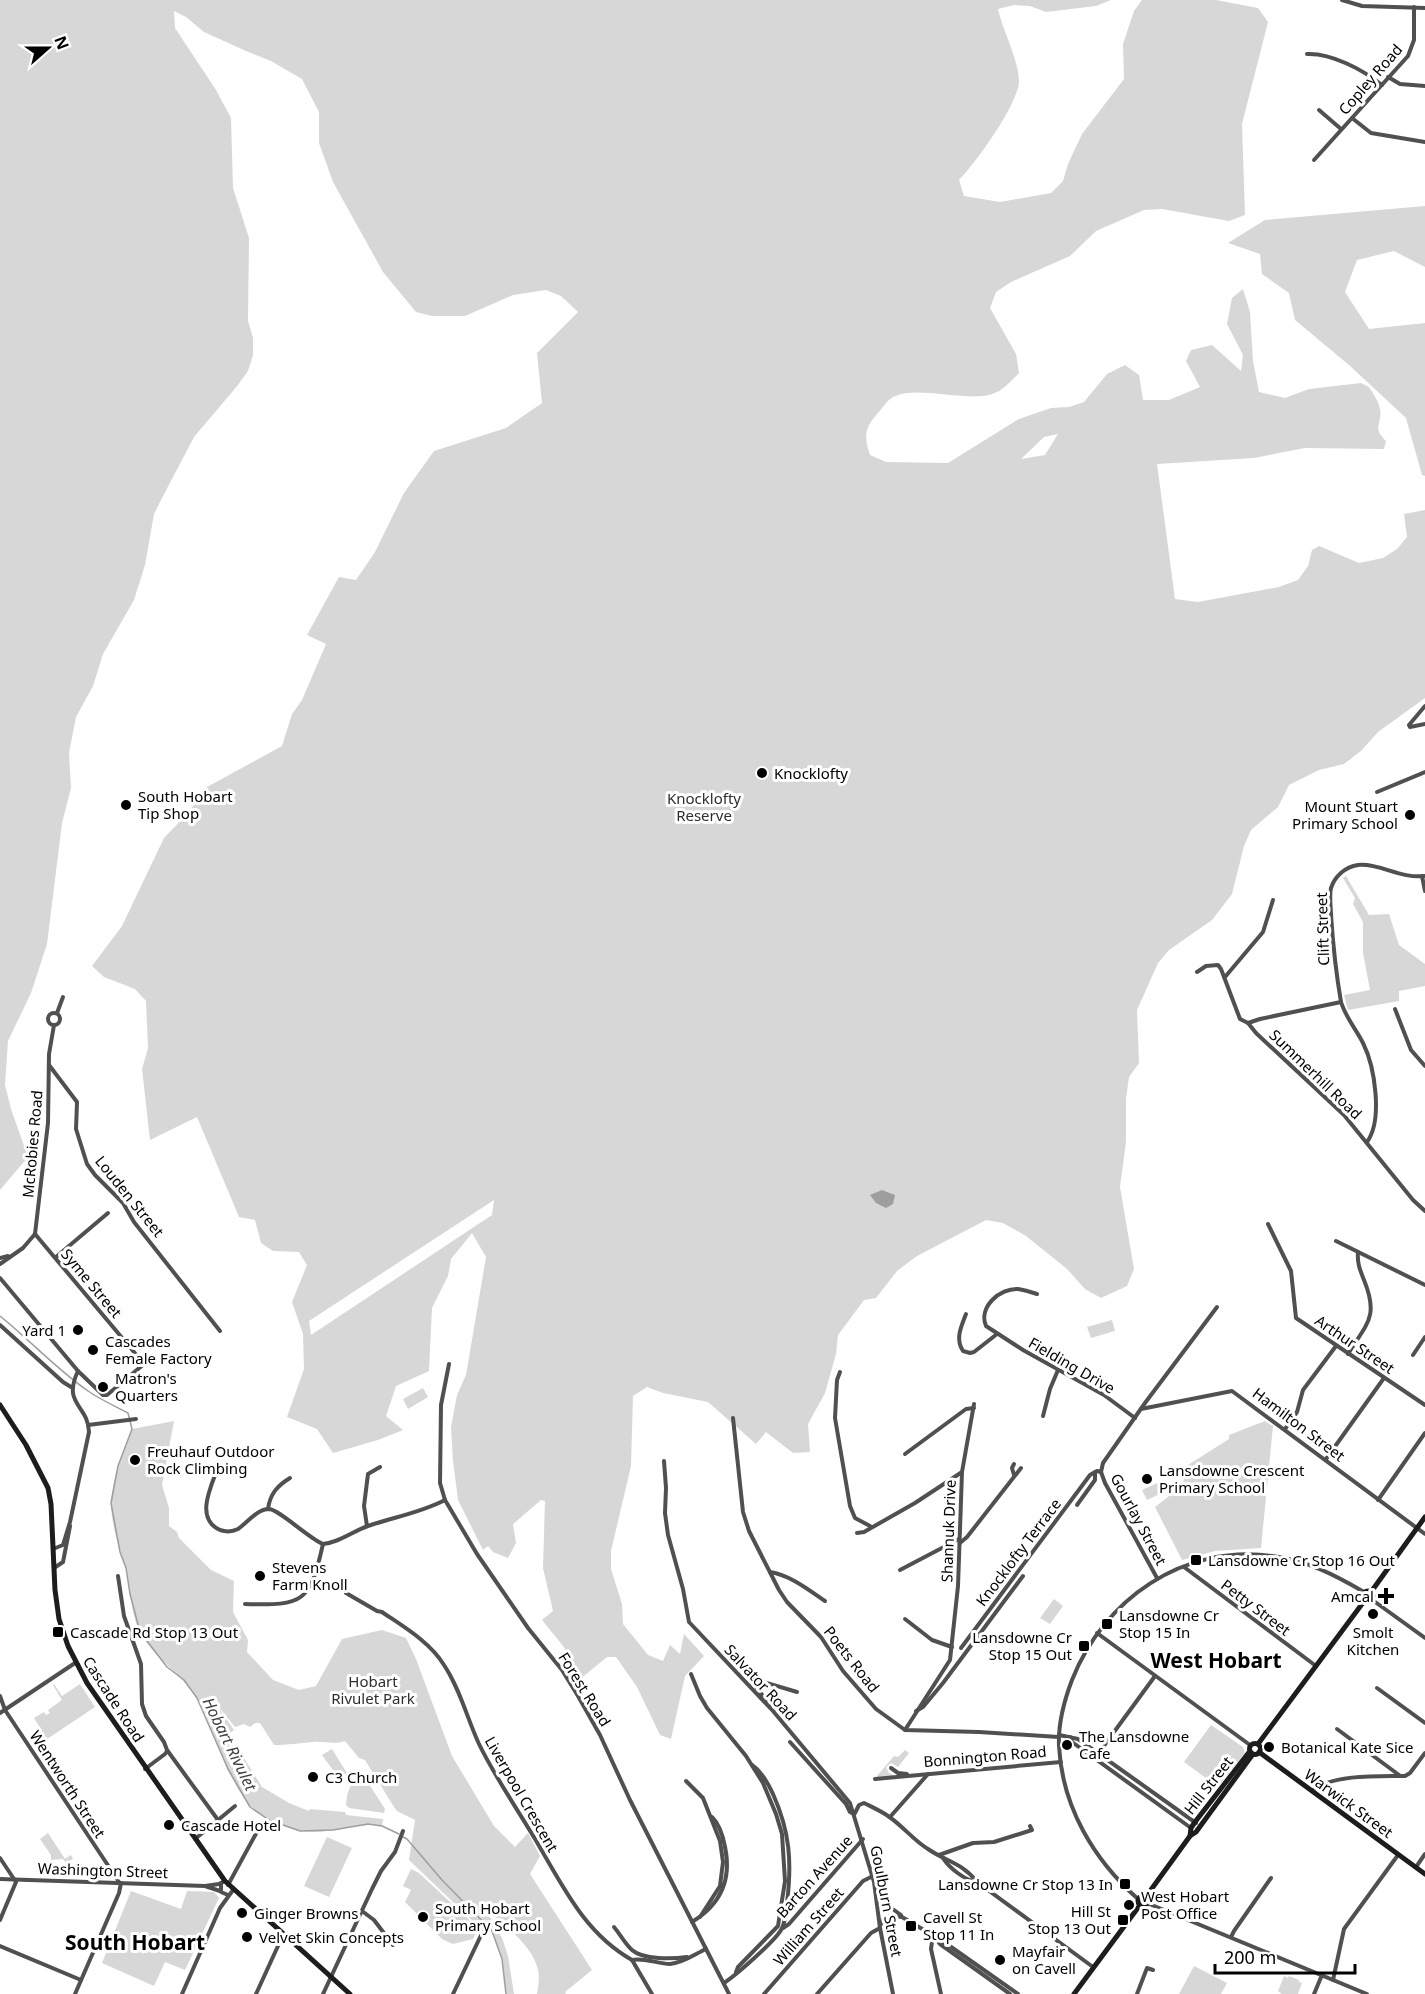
<svg xmlns="http://www.w3.org/2000/svg" width="1425" height="1994" font-family="'Noto Sans',sans-serif">
<style>
.green{fill:#d7d7d7;fill-rule:evenodd}
.water{fill:#9e9e9e}
.lines{fill:none;stroke-linecap:round;stroke-linejoin:round}
.stream{stroke:#9e9e9e;stroke-width:1.5}
.street{stroke:#505050;stroke-width:4}
.secondary{stroke:#1d1d1d;stroke-width:5}
.poi-dot{fill:#000;stroke:#fff;stroke-width:2}
.labels{text-anchor:middle;dominant-baseline:central;stroke-width:6;stroke-linejoin:round;paint-order:stroke}
.street-label{font-size:15px;fill:#000;stroke:#fff}
.poi-label{font-size:15px;fill:#000;stroke:#fff;text-anchor:start}
.park-label{font-size:15px;fill:#2e2e2e;stroke:#fff}
.water-label{font-size:16px;font-style:italic;fill:#3f3f3f;stroke:#fff}
.district-label{font-size:21px;font-weight:bold;fill:#000;stroke:#fff}
</style>
<rect width="100%" height="100%" fill="#fff"/>
<g class="green">
<path d="M0 0H1111L1096 6 1046 12 1030 6 1014 5 998 9C1003 32 1018 57 1019 81 1019 103 975 164 959 180L964 196 1000 202 1051 193 1063 181 1068 164 1082 134 1124 79 1123 44 1134 11 1142 0H1216L1258 8 1268 22 1242 124 1245 215 1229 221 1162 209 1144 210 1096 231 1070 256 1011 282 996 292 990 308 1016 354 1019 373C1010 382 1002 392 989 395 962 401 915 385 893 397 887 400 882 409 877 414 864 429 864 437 870 455L886 462 948 463 1019 419 1051 408 1069 407 1084 402 1107 374 1125 365 1139 375 1143 400H1169L1200 387 1186 361 1191 350 1212 345 1241 371 1243 355 1227 324 1232 298 1243 289 1250 312 1253 361 1259 392 1285 398 1309 389 1361 383 1369 387C1373 393 1379 402 1380 409 1383 423 1371 427 1386 441L1384 449 1305 448 1254 458 1157 464 1175 599 1198 602 1279 587 1298 580 1308 566 1312 550 1319 546 1359 563 1383 558 1397 549 1407 537 1404 514 1425 510V698L1378 732 1361 751 1344 764 1319 770 1289 785 1278 807 1251 830 1244 846 1232 894 1212 920 1169 950 1158 963 1137 1010 1139 1063 1129 1077 1126 1099V1142L1120 1187 1134 1269 1127 1286 1101 1298 1085 1289 1067 1269 1026 1236 1003 1223 986 1220 917 1256 897 1271 876 1298 864 1300 838 1335 836 1354 825 1393 808 1424 810 1452 793 1453 766 1432 756 1444 708 1402 663 1393 647 1387 633 1396 631 1466 611 1551V1569L622 1604 623 1624 648 1655 663 1661 670 1645 680 1654 684 1634 704 1656 685 1676 671 1739 660 1735 637 1687 616 1657H607L579 1680 564 1647 542 1620 553 1611 543 1568 545 1501 541 1500 513 1524 516 1543 508 1558 493 1552 488 1546 483 1550 458 1500 453 1461 451 1427 457 1395 466 1375 486 1257 472 1233 451 1259 448 1276 432 1308 429 1371 396 1386 386 1416 403 1430 378 1440 333 1453 317 1429 287 1417 304 1369 303 1334 292 1302 307 1265 299 1252 273 1251 261 1243 255 1220 239 1217 197 1117 150 1140 142 1069 148 1048 146 1001 135 989 104 977 92 966 122 926 164 838 187 814 207 787 282 746 292 714 302 700 326 644 307 635 339 577 356 580 375 552 404 493 434 451 506 428 542 403 537 353 578 312 561 296 546 290 513 295 465 316H432L416 312 383 272 333 182 319 143V112L302 79 271 61 246 51 204 32 186 17 174 11 175 28 216 90 231 118 233 188 249 238 248 321 253 338V355L248 371 238 385 194 437 162 498 154 514 145 565 134 600 103 654 93 686 76 717 69 753 71 788 62 823 47 944 31 993 8 1041 5 1085 11 1109 28 1157 0 1190ZM1058 434 1045 455 1021 459 1044 437ZM494 1200 492 1215 311 1335 309 1321Z"/>
<path d="M1425 206V267L1394 251 1357 260 1345 292 1369 329 1425 323V476L1422 475 1406 418 1349 365 1295 320 1289 293 1262 274 1260 254 1228 243 1265 220Z"/>
<path d="M1346 876 1369 915 1389 914 1399 945 1425 964V986L1399 991V1001L1348 1010 1344 995 1370 990 1363 953V922L1353 904 1355 898 1343 878Z"/>
<path d="M1112 1320 1115 1331 1091 1338 1087 1327Z"/>
<path d="M423 1388 428 1397 408 1409 403 1399Z"/>
<path d="M174 1421 162 1485 169 1508V1526L177 1532 179 1538 211 1570 234 1581 233 1612 248 1640 247 1652 273 1680 299 1690 316 1686 342 1639 382 1630 406 1638 416 1659 452 1756 494 1826 515 1847 528 1833 540 1856 530 1874 592 1970 565 1992 566 1994H537C538 1987 540 1977 538 1970 533 1946 507 1928 490 1912L489 1916 502 1938 508 1956 514 1994H506L502 1959 492 1931 479 1927 409 1860 415 1820 397 1811 394 1807 365 1760 359 1758 345 1741C334 1745 324 1741 313 1742 299 1743 288 1745 274 1745L260 1723H255L250 1727 244 1724 235 1727 214 1701 234 1730 229 1734 262 1787 289 1803 309 1811 310 1809 345 1812 346 1815 383 1819 382 1826C359 1822 337 1832 314 1832 300 1832 284 1827 271 1821 233 1804 219 1743 202 1707 188 1679 161 1664 144 1639 131 1621 131 1590 126 1569 119 1546 108 1518 112 1493 115 1471 124 1450 132 1429Z"/>
<path d="M1265 1421 1273 1426 1261 1548 1215 1551 1182 1560 1155 1507 1182 1486 1188 1465 1229 1439V1435Z"/>
<path d="M1162 1481 1166 1491 1147 1500 1142 1490Z"/>
<path d="M1054 1599 1063 1606 1050 1624 1040 1618Z"/>
<path d="M54 1684 62 1696 80 1684 95 1707 35 1747 33 1744 45 1736 34 1718 44 1712 46 1715 50 1713 48 1710 62 1700 53 1685Z"/>
<path d="M1211 1725 1243 1747 1245 1753 1218 1787 1184 1762Z"/>
<path d="M332 1749 347 1773 338 1777 322 1755Z"/>
<path d="M905 1750 909 1753 898 1767 891 1763 886 1767 889 1773 895 1776 878 1778 877 1776 894 1756 898 1757Z"/>
<path d="M363 1775 385 1809 384 1813 349 1808 346 1805C347 1790 350 1783 363 1775Z"/>
<path d="M48 1833 65 1859 71 1855 73 1859 66 1863 63 1859 51 1860V1855L40 1839Z"/>
<path d="M327 1837 352 1848 329 1897 304 1886Z"/>
<path d="M411 1869 419 1873 478 1928 473 1939 453 1944 442 1939 405 1902 411 1890 403 1886Z"/>
<path d="M131 1891 181 1909 187 1891 214 1892 219 1898 185 1970 165 1962 154 1986 102 1963Z"/>
<path d="M1194 1966 1227 1983 1221 1994H1179Z"/>
<path d="M1284 1976 1288 1978 1289 1976 1299 1980V1982L1302 1983 1298 1994H1282L1278 1991Z"/>
</g>
<path class="water" d="M882 1190 895 1195 893 1204 886 1208 876 1203 870 1195Z"/>
<g class="lines">
<g class="stream">
<path d="M0 1316C30 1340 56 1369 88 1391 101 1400 115 1406 128 1413L132 1429 118 1466 111 1503 120 1552 126 1568 130 1594 140 1632 167 1667 184 1680 197 1698 228 1769 250 1807 269 1820 300 1831 333 1830 368 1824 382 1826 399 1834"/>
<path d="M403 1837 407 1839 442 1880 492 1931 502 1959 506 1994"/>
</g>
<g class="street">
<path d="M1342 0 1362 6 1425 8"/>
<path d="M1307 54C1332 53 1363 70 1382 85"/>
<path d="M1388 77 1400 84 1425 86"/>
<path d="M1319 110 1341 129"/>
<path d="M1352 118 1371 133 1425 142"/>
<path d="M1314 160 1408 56 1414 40V7"/>
<path d="M1425 706 1409 725 1410 727 1425 724"/>
<path d="M1377 792 1425 772"/>
<path d="M1422 876 1425 891"/>
<path d="M1197 972 1206 966 1218 965 1221 969 1240 1019 1248 1023 1256 1033 1344 1115 1413 1200 1425 1211"/>
<path d="M1225 977 1263 932 1273 900"/>
<path d="M1341 1002C1336 973 1333 945 1331 915 1331 907 1329 896 1331 888 1335 876 1345 867 1358 865 1380 863 1400 879 1425 876"/>
<path d="M1395 1009 1411 1050 1425 1066"/>
<path d="M57 1013 63 997"/>
<circle cx="54" cy="1019" r="6"/>
<path d="M1248 1023 1260 1019 1341 1002C1346 1018 1356 1029 1363 1043 1375 1067 1383 1120 1367 1142"/>
<path d="M49 1065 77 1102 76 1129 87 1164 95 1175 123 1203 134 1222 220 1331"/>
<path d="M1268 1224 1291 1271 1296 1318 1425 1405"/>
<path d="M1336 1241 1425 1285"/>
<path d="M56 1257 108 1213"/>
<path d="M0 1258 8 1256"/>
<path d="M0 1264 23 1248 35 1234 48 1123 49 1054 54 1025"/>
<path d="M0 1278 78 1371 103 1395H107L144 1364 35 1234"/>
<path d="M1037 1294C1031 1292 1025 1290 1018 1289 1000 1288 978 1307 986 1326L1023 1350 1104 1395 1135 1418"/>
<path d="M966 1314C961 1327 955 1339 963 1351L970 1353 974 1352 997 1334"/>
<path d="M0 1325 63 1382 71 1387"/>
<path d="M1348 1354C1367 1323 1379 1317 1364 1280 1360 1270 1357 1263 1358 1252"/>
<path d="M1413 1355 1425 1337"/>
<path d="M449 1364 441 1405 440 1483 445 1500 477 1554 528 1628 562 1670 578 1696 600 1735 630 1800 729 1994"/>
<path d="M840 1372 837 1380 835 1418 850 1506 855 1518 870 1526"/>
<path d="M1141 1409 1232 1391 1425 1534"/>
<path d="M1043 1416 1050 1389 1058 1370"/>
<path d="M733 1418 743 1512 749 1531 779 1590 787 1602 821 1637 843 1671 876 1709 905 1730 979 1732 1059 1737"/>
<path d="M88 1425 136 1419"/>
<path d="M1285 1429 1297 1412 1303 1390 1336 1346"/>
<path d="M905 1454 966 1409 974 1408"/>
<path d="M1326 1459 1384 1378"/>
<path d="M664 1461 666 1488 665 1513 668 1535 683 1589 689 1622 773 1711 850 1803 874 1882 880 1928 893 1994"/>
<path d="M219 1464C213 1483 193 1518 220 1530 226 1532 232 1532 238 1529 247 1523 257 1509 269 1509 280 1510 308 1538 323 1544"/>
<path d="M1101 1472 1105 1483 1157 1578"/>
<path d="M1014 1475 1012 1468 1014 1464"/>
<path d="M1378 1500 1425 1433"/>
<path d="M1077 1505 1095 1480V1472"/>
<path d="M268 1509C270 1494 277 1486 290 1478"/>
<path d="M367 1526 364 1506 368 1474 380 1467"/>
<path d="M857 1533 864 1532 915 1503 962 1472"/>
<path d="M960 1543 967 1537 1021 1468"/>
<path d="M53 1549 63 1545 70 1522 89 1432C88 1404 62 1405 78 1371"/>
<path d="M1184 1567 1316 1666"/>
<path d="M54 1568 63 1562 70 1526"/>
<path d="M900 1570 959 1539"/>
<path d="M770 1572C790 1575 809 1590 825 1601"/>
<path d="M118 1576 124 1616 141 1664 142 1704 146 1716 164 1742 167 1750 218 1820"/>
<path d="M346 1593 377 1611 382 1612C404 1627 430 1642 444 1665 460 1689 467 1718 479 1744 494 1775 514 1804 532 1834 560 1880 582 1932 632 1960"/>
<path d="M1371 1599 1425 1638"/>
<path d="M245 1604C304 1606 310 1602 323 1544 339 1543 353 1531 368 1526 394 1517 420 1513 445 1500"/>
<path d="M905 1619 932 1640 952 1647"/>
<path d="M1097 1633 1250 1745"/>
<path d="M961 1648 1090 1475 1097 1471 1101 1472 1103 1463 1145 1403 1217 1307"/>
<path d="M691 1674 700 1696 707 1708 746 1756 763 1783 776 1814 782 1834 785 1881 778 1926 738 1967 736 1972"/>
<path d="M1377 1688 1425 1723"/>
<path d="M0 1696 5 1710 119 1882"/>
<path d="M770 1706 755 1685 757 1680 797 1692"/>
<path d="M916 1711 923 1707 943 1683 1023 1576"/>
<path d="M0 1713 75 1663"/>
<path d="M1337 1729 1399 1775"/>
<path d="M905 1730 950 1660 958 1586 962 1472 974 1404"/>
<path d="M1059 1735 1078 1739 1196 1823"/>
<path d="M1070 1737 1072 1742 1191 1828"/>
<path d="M790 1742 846 1804 850 1812 854 1814"/>
<path d="M1095 1758 1155 1676"/>
<path d="M891 1768 898 1773 907 1774"/>
<path d="M145 1769 165 1754 167 1751"/>
<path d="M875 1779 1061 1762"/>
<path d="M686 1781 703 1798 720 1841 723 1862 720 1886 700 1917"/>
<path d="M1312 1791C1332 1774 1380 1776 1405 1776L1410 1773 1425 1753"/>
<path d="M855 1813 859 1805 864 1803C872 1807 881 1811 888 1816 903 1826 913 1840 928 1849 945 1861 963 1863 977 1882L1093 1967"/>
<path d="M890 1817 928 1774"/>
<path d="M195 1839 235 1806"/>
<path d="M939 1855 973 1843 994 1842 1032 1830 1030 1826"/>
<path d="M0 1858 16 1882 0 1920"/>
<path d="M943 1858C949 1868 965 1880 976 1882"/>
<path d="M1416 1867 1425 1854"/>
<path d="M0 1879 205 1886 219 1884 225 1881"/>
<path d="M221 1883V1892L228 1895"/>
<path d="M228 1885 258 1830"/>
<path d="M205 1886 220 1891"/>
<path d="M876 1892 883 1902 901 1915"/>
<path d="M1138 1899C1094 1860 1062 1807 1059 1746 1058 1724 1064 1701 1072 1680 1104 1599 1183 1544 1272 1556 1306 1560 1335 1575 1364 1592"/>
<path d="M1147 1903 1367 1994"/>
<path d="M362 1911 374 1920 393 1945"/>
<path d="M692 1922C720 1905 732 1880 725 1847 723 1836 720 1825 712 1817"/>
<path d="M881 1924 883 1920 890 1916 902 1917 944 1942 1018 1994"/>
<path d="M614 1927C620 1934 625 1944 632 1950 643 1960 673 1959 687 1957"/>
<path d="M783 1928 789 1924 863 1839"/>
<path d="M933 1935 931 1949 941 1994"/>
<path d="M1231 1937 1234 1931 1271 1878"/>
<path d="M935 1938 940 1944 1010 1994"/>
<path d="M0 1946 81 1980"/>
<path d="M1333 1980 1344 1929 1398 1855"/>
<path d="M724 1983C736 1975 774 1942 781 1930 786 1923 785 1911 787 1903 792 1862 790 1832 773 1794 768 1783 762 1772 752 1765"/>
<path d="M75 1994 119 1893 121 1883"/>
<path d="M182 1994 220 1908 233 1890"/>
<path d="M256 1994 283 1935"/>
<path d="M323 1994 372 1889 381 1871 395 1852 403 1831"/>
<path d="M453 1994 484 1929"/>
<path d="M652 1994 632 1960C643 1957 658 1964 670 1964 683 1963 695 1954 706 1949"/>
<path d="M764 1994 863 1881 873 1876"/>
<path d="M817 1994 871 1933 880 1928"/>
<path d="M1137 1994 1147 1968 1153 1970"/>
<path d="M1314 1994 1322 1975"/>
</g>
<g class="secondary">
<path d="M0 1405 26 1445 48 1488 51 1504 55 1590 59 1619 68 1646 87 1683 225 1881 350 1994"/>
<circle cx="1368" cy="1596" r="5"/>
<path d="M1371 1592 1425 1517"/>
<circle cx="1255" cy="1749" r="5.5"/>
<path d="M1258 1744 1365 1600"/>
<path d="M1259 1752 1425 1874"/>
<path d="M1190 1836 1191 1828 1195 1822 1250 1751"/>
<circle cx="1143" cy="1901" r="5"/>
<path d="M1145 1898 1190 1836 1196 1832 1253 1754"/>
<path d="M1074 1994 1140 1905"/>
</g>
</g>
<g class="poi-dot">
<circle cx="762" cy="773" r="6"/>
<circle cx="126" cy="805" r="6"/>
<circle cx="1410" cy="815" r="6"/>
<circle cx="78" cy="1330" r="6"/>
<circle cx="93" cy="1350" r="6"/>
<circle cx="103" cy="1387" r="6"/>
<circle cx="135" cy="1460" r="6"/>
<circle cx="1147" cy="1479" r="6"/>
<rect x="1190" y="1554" width="12" height="12" rx="3"/>
<circle cx="260" cy="1576" r="6"/>
<path d="M1383 1587h6v6h6v6h-6v6h-6v-6h-6v-6h6z"/>
<circle cx="1373" cy="1614" r="6"/>
<rect x="1101" y="1618" width="12" height="12" rx="3"/>
<rect x="52" y="1626" width="12" height="12" rx="3"/>
<rect x="1078" y="1640" width="12" height="12" rx="3"/>
<circle cx="1067" cy="1745" r="6"/>
<circle cx="1269" cy="1747" r="6"/>
<circle cx="313" cy="1777" r="6"/>
<circle cx="169" cy="1825" r="6"/>
<rect x="1119" y="1878" width="12" height="12" rx="3"/>
<circle cx="1129" cy="1905" r="6"/>
<circle cx="242" cy="1913" r="6"/>
<circle cx="423" cy="1917" r="6"/>
<rect x="1117" y="1914" width="12" height="12" rx="3"/>
<rect x="905" y="1920" width="12" height="12" rx="3"/>
<circle cx="247" cy="1937" r="6"/>
<circle cx="1000" cy="1960" r="6"/>
</g>
<g class="labels">
<g class="street-label">
<text transform="translate(1370 79) rotate(-49)">Copley Road</text>
<text transform="translate(1322 929) rotate(-92)">Clift Street</text>
<text transform="translate(1316 1074) rotate(44)">Summerhill Road</text>
<text transform="translate(32 1144) rotate(-85)">McRobies Road</text>
<text transform="translate(130 1196) rotate(51)">Louden Street</text>
<text transform="translate(92 1283) rotate(50)">Syme Street</text>
<text transform="translate(1355 1344) rotate(34)">Arthur Street</text>
<text transform="translate(1072 1365) rotate(30)">Fielding Drive</text>
<text transform="translate(1299 1424) rotate(37)">Hamilton Street</text>
<text transform="translate(1139 1519) rotate(62)">Gourlay Street</text>
<text transform="translate(948 1531) rotate(-88)">Shannuk Drive</text>
<text transform="translate(1018 1552) rotate(-53)">Knocklofty Terrace</text>
<text transform="translate(1256 1607) rotate(37)">Petty Street</text>
<text transform="translate(852 1659) rotate(52)">Poets Road</text>
<text transform="translate(761 1682) rotate(47)">Salvator Road</text>
<text transform="translate(585 1689) rotate(58)">Forest Road</text>
<text transform="translate(114 1699) rotate(57)">Cascade Road</text>
<text transform="translate(985 1756) rotate(-5)">Bonnington Road</text>
<text transform="translate(68 1784) rotate(57)">Wentworth Street</text>
<text transform="translate(1208 1785) rotate(-52)">Hill Street</text>
<text transform="translate(522 1794) rotate(60)">Liverpool Crescent</text>
<text transform="translate(1349 1803) rotate(36)">Warwick Street</text>
<text transform="translate(103 1870) rotate(2)">Washington Street</text>
<text transform="translate(814 1876) rotate(-48)">Barton Avenue</text>
<text transform="translate(887 1901) rotate(79)">Goulburn Street</text>
<text transform="translate(808 1926) rotate(-49)">William Street</text>
</g>
<g class="poi-label">
<text x="774" y="773">Knocklofty</text>
<text x="138" y="796">South Hobart<tspan x="138" dy="17">Tip Shop</tspan></text>
<text x="1398" y="806" text-anchor="end">Mount Stuart<tspan x="1398" dy="17">Primary School</tspan></text>
<text x="66" y="1330" text-anchor="end">Yard 1</text>
<text x="105" y="1341">Cascades<tspan x="105" dy="17">Female Factory</tspan></text>
<text x="115" y="1378">Matron's<tspan x="115" dy="17">Quarters</tspan></text>
<text x="147" y="1451">Freuhauf Outdoor<tspan x="147" dy="17">Rock Climbing</tspan></text>
<text x="1159" y="1470">Lansdowne Crescent<tspan x="1159" dy="17">Primary School</tspan></text>
<text x="1208" y="1560">Lansdowne Cr Stop 16 Out</text>
<text x="272" y="1567">Stevens<tspan x="272" dy="17">Farm Knoll</tspan></text>
<text x="1374" y="1596" text-anchor="end">Amcal</text>
<text x="1119" y="1615">Lansdowne Cr<tspan x="1119" dy="17">Stop 15 In</tspan></text>
<text x="70" y="1632">Cascade Rd Stop 13 Out</text>
<text x="1373" y="1632" text-anchor="middle">Smolt<tspan x="1373" dy="17">Kitchen</tspan></text>
<text x="1072" y="1637" text-anchor="end">Lansdowne Cr<tspan x="1072" dy="17">Stop 15 Out</tspan></text>
<text x="1079" y="1736">The Lansdowne<tspan x="1079" dy="17">Cafe</tspan></text>
<text x="1281" y="1747">Botanical Kate Sice</text>
<text x="325" y="1777">C3 Church</text>
<text x="181" y="1825">Cascade Hotel</text>
<text x="1113" y="1884" text-anchor="end">Lansdowne Cr Stop 13 In</text>
<text x="1141" y="1896">West Hobart<tspan x="1141" dy="17">Post Office</tspan></text>
<text x="435" y="1908">South Hobart<tspan x="435" dy="17">Primary School</tspan></text>
<text x="1111" y="1911" text-anchor="end">Hill St<tspan x="1111" dy="17">Stop 13 Out</tspan></text>
<text x="254" y="1913">Ginger Browns</text>
<text x="923" y="1917">Cavell St<tspan x="923" dy="17">Stop 11 In</tspan></text>
<text x="259" y="1937">Velvet Skin Concepts</text>
<text x="1012" y="1951">Mayfair<tspan x="1012" dy="17">on Cavell</tspan></text>
</g>
<g class="park-label">
<text x="704" y="798">Knocklofty<tspan x="704" dy="17">Reserve</tspan></text>
<text x="373" y="1681">Hobart<tspan x="373" dy="17">Rivulet Park</tspan></text>
</g>
<g class="water-label">
<text transform="translate(230 1744) rotate(64)">Hobart Rivulet</text>
</g>
<g class="district-label">
<text x="1216" y="1660">West Hobart</text>
<text x="135" y="1942">South Hobart</text>
</g>
</g>
<g transform="translate(48 48) rotate(69)" stroke="#ffffff" stroke-width="4.5" paint-order="stroke">
<path d="M0-4.5L10 22L0 15L-10 22Z" fill="#000000"/>
<text y="-9" font-size="16" font-weight="bold" text-anchor="middle" fill="#000000">N</text>
</g>
<path d="M1215 1964v9h140v-9" fill="none" stroke="#000000" stroke-width="3"/>
<text x="1224" y="1964" font-size="18" fill="#000000" stroke="#ffffff" stroke-width="4.5" paint-order="stroke">200 m</text>
</svg>
